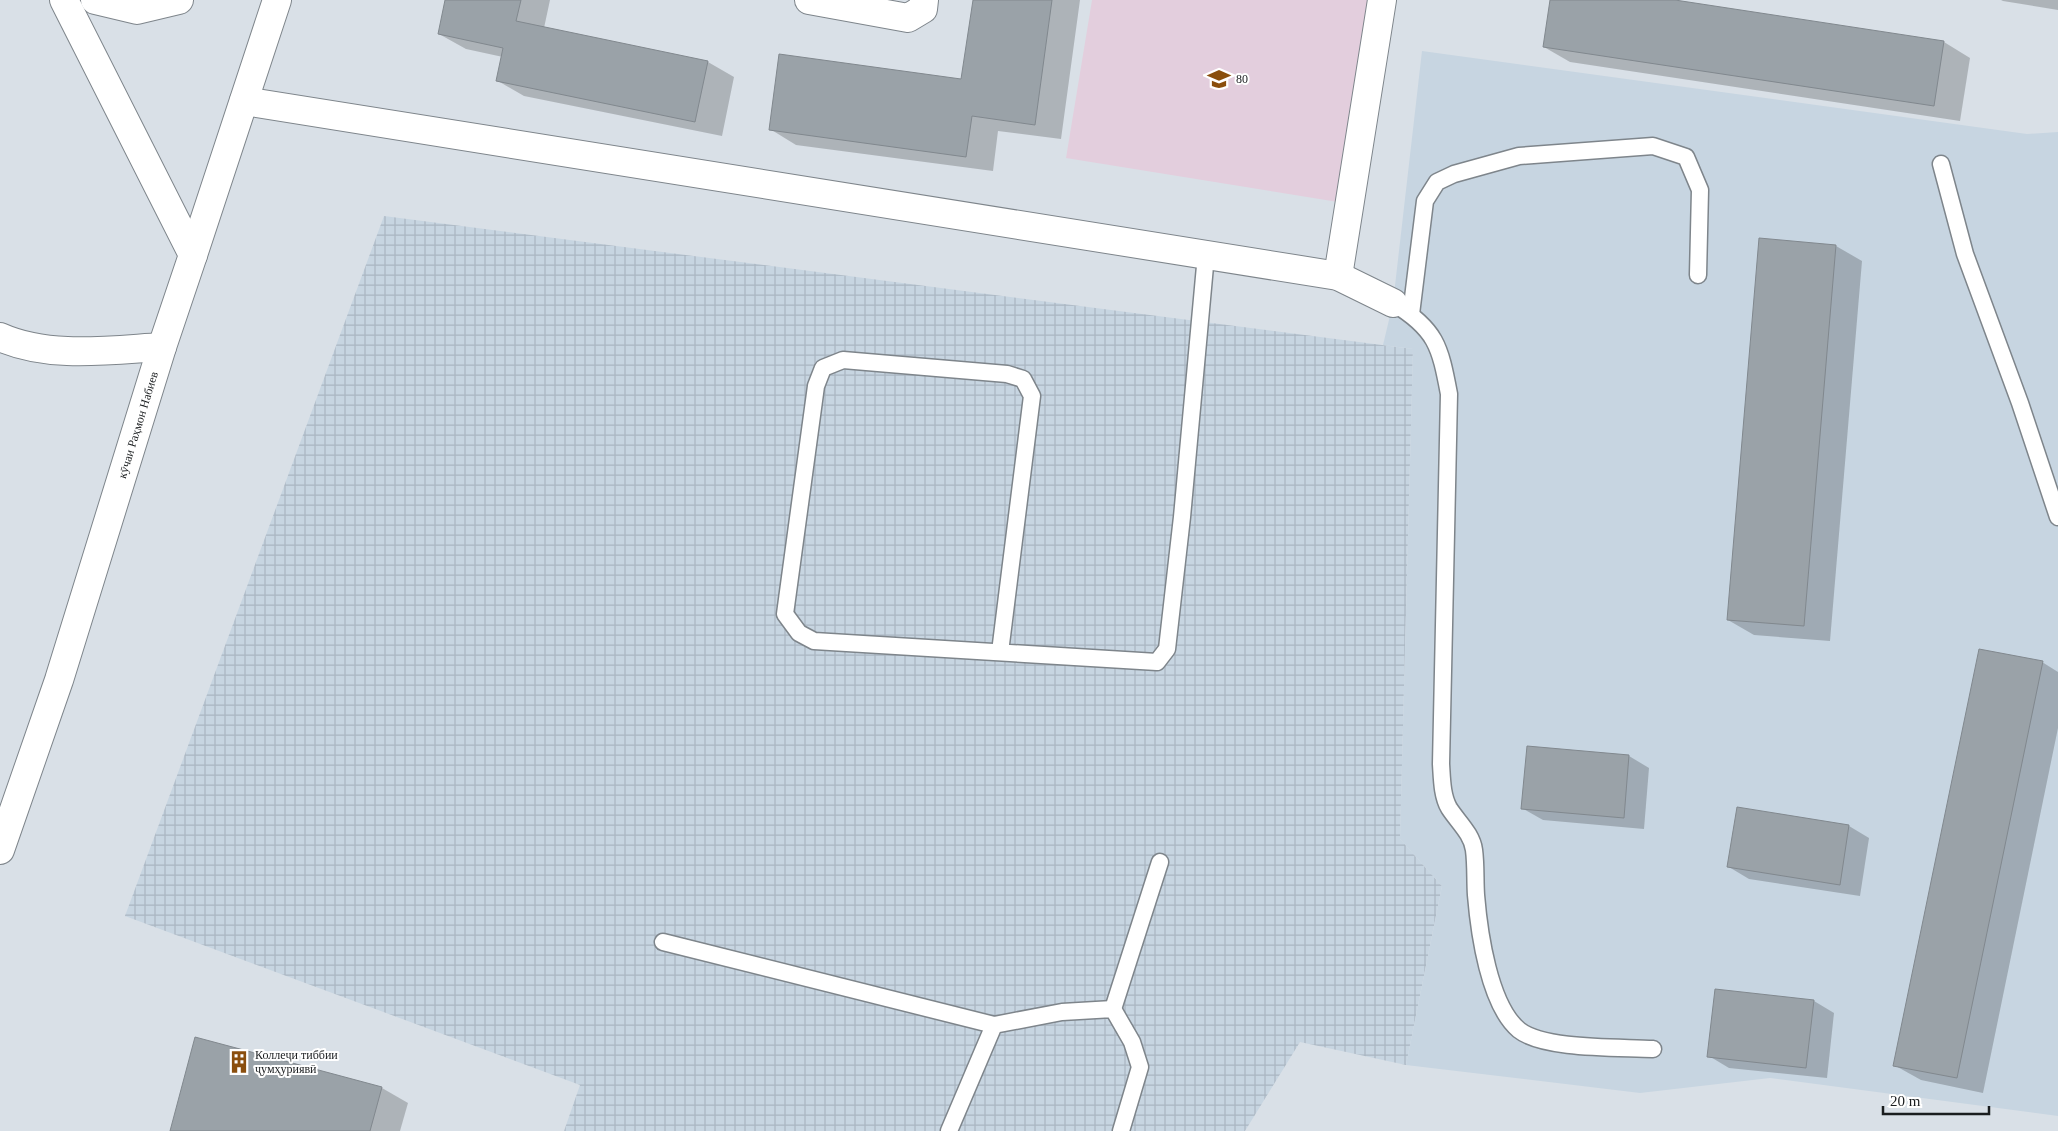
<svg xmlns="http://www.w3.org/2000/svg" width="2058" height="1131" font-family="Georgia,serif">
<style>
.industrial{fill:url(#industrial-grid)}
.education{fill:#e3cedd}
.built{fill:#c7d5e1}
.shadow{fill:#0003}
.building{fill:#9aa2a8;stroke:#81888e}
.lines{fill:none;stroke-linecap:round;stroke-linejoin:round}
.lane-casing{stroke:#7e858b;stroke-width:19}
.street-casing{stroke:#7e858b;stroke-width:30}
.secondary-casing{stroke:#7e858b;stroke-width:30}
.primary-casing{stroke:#7e858b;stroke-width:30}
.lane{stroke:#fff;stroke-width:16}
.street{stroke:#fff;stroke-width:28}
.secondary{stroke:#fff;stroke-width:28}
.primary{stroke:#fff;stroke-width:28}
.labels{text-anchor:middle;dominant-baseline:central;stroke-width:4;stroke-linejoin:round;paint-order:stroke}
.poi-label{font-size:12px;fill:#1a1d1f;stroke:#fff;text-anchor:start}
.street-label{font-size:12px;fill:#1a1d1f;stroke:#fff}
</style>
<defs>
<pattern id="industrial-grid" width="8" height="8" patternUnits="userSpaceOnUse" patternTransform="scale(1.25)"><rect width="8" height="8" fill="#c7d5e1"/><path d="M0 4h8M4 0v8" fill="none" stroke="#aab6c1"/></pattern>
</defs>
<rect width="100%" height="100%" fill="#d9e0e7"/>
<path class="industrial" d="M384 216 1413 349 1400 839 1442 886 1406 1065 1300 1042 1245 1131H564L580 1085 125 916Z"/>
<path class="education" d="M1092 0H1372L1338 202 1066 158Z"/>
<path class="built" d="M1422 51 2027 134 2058 132V1116L1770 1078 1640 1093 1406 1065 1442 886 1400 839 1413 349 1383 345 1393 303Z"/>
<g class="shadow">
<path d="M446 0H550L544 28 708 62 734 77 722 136 524 96 498 81 503 57 466 49 439 34Z"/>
<path d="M974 0H1080L1061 139 998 131 993 171 796 145 770 129 962 80Z"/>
<path d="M1551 0H1666L1944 42 1970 58 1960 121 1570 62 1544 47Z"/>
<path d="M2001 0H2058V10L2003 1Z"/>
<path d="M1836 246 1862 261 1830 641 1754 635 1728 620Z"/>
<path d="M2042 662 2058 672V728L1983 1093 1921 1080 1894 1065Z"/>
<path d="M1629 756 1649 768 1644 829 1543 820 1522 808Z"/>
<path d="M1738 808 1849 826 1869 838 1860 896 1749 879 1729 867Z"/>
<path d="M1814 1001 1834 1013 1827 1078 1729 1068 1709 1056Z"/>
<path d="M382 1088 408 1103 400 1131H171Z"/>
</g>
<g class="building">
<path d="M445 0H521L516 21 708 61 695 122 496 81 503 48 438 34Z"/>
<path d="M973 0H1052L1035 125 972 116 966 157 769 130 779 54 961 79Z"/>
<path d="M1550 0H1675L1944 41 1934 106 1543 47Z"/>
<path d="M1759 238 1836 245 1804 626 1727 620Z"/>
<path d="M1979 649 2043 661 1957 1078 1893 1066Z"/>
<path d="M1527 746 1629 755 1624 818 1521 809Z"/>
<path d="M1737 807 1849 825 1840 885 1727 867Z"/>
<path d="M1715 989 1814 1000 1806 1068 1707 1057Z"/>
<path d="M195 1037 382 1087 370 1131H170Z"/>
</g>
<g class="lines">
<defs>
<g id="lane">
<path d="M1941 164 1965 254 2020 403 2058 517"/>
<path d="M1393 303C1436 329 1440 346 1449 394L1441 764C1442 779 1442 796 1449 808 1458 822 1472 834 1474 850 1476 865 1475 880 1476 895 1479 932 1489 1005 1519 1030 1544 1050 1620 1047 1653 1049"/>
<path d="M1411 314 1425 201 1437 182 1454 174 1519 156 1653 146 1686 157 1700 190 1698 275"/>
<path d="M1000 652 1032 396 1023 379 1007 374 843 360 823 368 816 386 785 614 799 633 814 641 1157 662 1167 649 1182 517 1206 255"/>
<path d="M663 942 994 1025"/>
<path d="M1113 1009 1160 862"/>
<path d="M949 1131 994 1025 1062 1012 1113 1009 1132 1042 1140 1067 1121 1131"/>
</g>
<g id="street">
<path d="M809 0 908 18 923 9 924 0"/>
<path d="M244 101 1338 276 1393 303"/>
<path d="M1338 276 1382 0"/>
</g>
<g id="secondary">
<path d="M95 0 137 10 179 0"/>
<path d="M193 255 277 0"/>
</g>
<g id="primary">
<path d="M0 337C49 359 110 350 162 347"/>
<path d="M0 850 59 680 162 347 193 255 64 0"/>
</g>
</defs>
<use href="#lane" class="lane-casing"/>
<use href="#street" class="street-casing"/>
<use href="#secondary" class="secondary-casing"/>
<use href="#primary" class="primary-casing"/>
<use href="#lane" class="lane"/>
<use href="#street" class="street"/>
<use href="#secondary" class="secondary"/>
<use href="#primary" class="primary"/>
</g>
<defs>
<symbol id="school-bare" viewBox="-9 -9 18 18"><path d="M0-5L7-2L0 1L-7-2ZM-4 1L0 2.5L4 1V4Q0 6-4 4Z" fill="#8a4e0d" stroke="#fff" stroke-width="2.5" paint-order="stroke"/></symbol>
<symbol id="building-bare" viewBox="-9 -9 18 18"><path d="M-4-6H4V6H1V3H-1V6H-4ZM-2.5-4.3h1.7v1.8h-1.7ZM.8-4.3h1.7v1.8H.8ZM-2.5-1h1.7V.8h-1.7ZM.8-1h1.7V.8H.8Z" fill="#8a4e0d" stroke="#fff" stroke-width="2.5" paint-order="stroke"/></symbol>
</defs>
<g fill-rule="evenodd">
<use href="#school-bare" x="1203" y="63" width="32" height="32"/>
<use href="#building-bare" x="223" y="1046" width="32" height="32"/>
</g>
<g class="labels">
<g class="poi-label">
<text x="1236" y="79">80</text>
<text x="255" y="1055">Коллеҷи тиббии<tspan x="255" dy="14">ҷумҳуриявӣ</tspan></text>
</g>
<g class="street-label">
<text transform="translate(138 425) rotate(-73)">кӯчаи Раҳмон Набиев</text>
</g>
</g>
<path d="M1883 1106v8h106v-8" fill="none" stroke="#1a1d1f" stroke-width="2.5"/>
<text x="1890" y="1106" font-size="15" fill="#1a1d1f" stroke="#ffffff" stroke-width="4" paint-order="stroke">20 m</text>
</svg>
